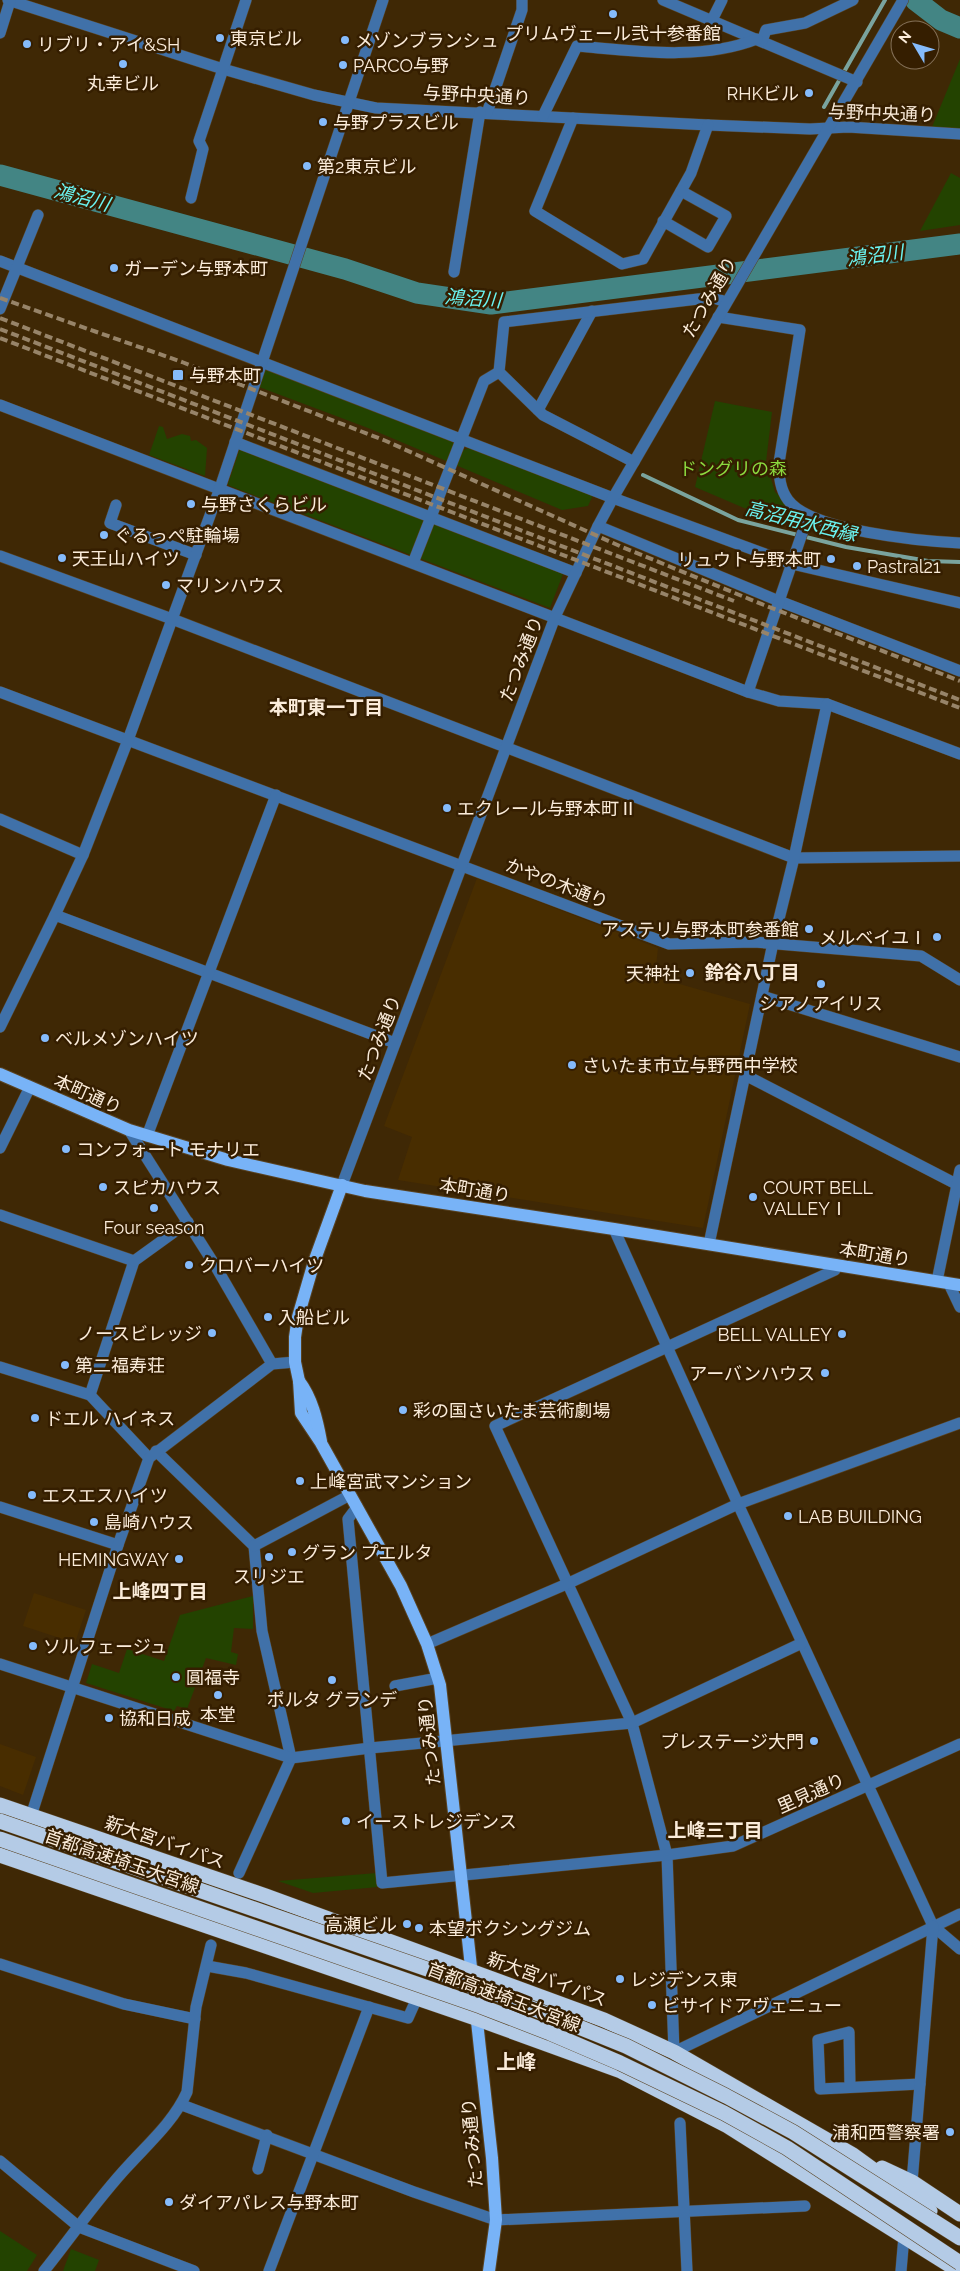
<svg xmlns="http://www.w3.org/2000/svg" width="960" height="2271" font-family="Raleway,'Noto Sans JP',sans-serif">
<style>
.built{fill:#482d00}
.green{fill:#234300}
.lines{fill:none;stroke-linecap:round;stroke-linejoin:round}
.stream{stroke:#7aa49e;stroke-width:4}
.river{stroke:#438584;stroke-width:21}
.minor-casing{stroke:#594323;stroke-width:12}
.major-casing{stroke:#594323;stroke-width:14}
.highway-casing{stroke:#594323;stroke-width:16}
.minor{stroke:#4071a9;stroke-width:11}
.major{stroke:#78b3f7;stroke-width:12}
.highway{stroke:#b4cbe6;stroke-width:15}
.rail{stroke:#978469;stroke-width:4;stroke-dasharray:8 4;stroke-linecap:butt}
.highway-bridge-casing{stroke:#594323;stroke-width:16;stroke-linecap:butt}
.highway-bridge{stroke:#b4cbe6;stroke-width:15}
.poi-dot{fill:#85bbfb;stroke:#351e00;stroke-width:2}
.labels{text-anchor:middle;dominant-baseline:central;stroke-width:5;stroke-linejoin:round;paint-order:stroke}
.poi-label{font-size:18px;fill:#fbecda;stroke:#351e00;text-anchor:start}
.street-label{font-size:18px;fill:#fbecda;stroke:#351e00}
.park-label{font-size:18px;fill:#8bda3f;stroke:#351e00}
.water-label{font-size:19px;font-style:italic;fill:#6bf5f2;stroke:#351e00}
.neighbourhood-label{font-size:19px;font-weight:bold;fill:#fbecda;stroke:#351e00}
.quarter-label{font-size:20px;font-weight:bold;fill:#fbecda;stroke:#351e00}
</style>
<rect width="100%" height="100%" fill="#3f2805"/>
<g class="built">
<path d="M477 878 658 948 655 977 750 1004 703 1228 398 1180 412 1137 384 1126Z"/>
<path d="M34 1593 86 1610 75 1643 23 1626Z"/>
<path d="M0 1744 36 1757 23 1795 0 1786Z"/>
</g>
<g class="green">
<path d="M960 59V134L930 132Z"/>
<path d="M951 173 960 178V225L920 231Z"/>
<path d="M268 369 451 440 456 447 464 450 471 447 594 493 588 506 562 510 368 428 259 387 264 372Z"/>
<path d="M715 401 772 412 766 462 775 492 800 515 797 522 744 508 695 487Z"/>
<path d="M159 426 163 427 167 439 182 434 190 436 191 441 196 440 207 448 205 476 149 455Z"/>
<path d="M240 448 424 519 432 526 437 524 563 574 550 608 230 486 228 484Z"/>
<path d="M253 1596V1629L234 1628 231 1652 238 1654 236 1665 206 1658 187 1709 177 1706 174 1711 86 1683 92 1664 119 1673 127 1649 164 1661 180 1615Z"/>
<path d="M377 1873 378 1887 313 1893 278 1881Z"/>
<path d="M0 2231 37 2255 27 2271H0Z"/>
<path d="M71 2249 99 2260 95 2271H63Z"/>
</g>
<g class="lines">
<g class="stream">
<path d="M824 107 885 0"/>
<path d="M643 475 738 520 846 547 928 561 960 562"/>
</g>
<g class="river">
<path d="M915 0 941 20 960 28"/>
<path d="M0 175 345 269 417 293 491 304 960 244"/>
</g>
<defs>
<g id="minor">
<path d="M8 0 223 69 314 95 376 108 708 125 810 129 848 127 960 134"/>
<path d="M663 0 857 82"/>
<path d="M712 20 722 0"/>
<path d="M0 33 10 1"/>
<path d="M762 41 766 30 805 23 853 0"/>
<path d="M487 113 522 10V0"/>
<path d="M543 116 577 46C635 51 701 61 757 39"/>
<path d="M573 118 535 211 622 264 643 259 691 173 708 125"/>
<path d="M191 198 203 149 199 141 246 0"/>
<path d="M663 221 708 247 726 216 681 191"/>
<path d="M0 261 613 498 792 564 960 603"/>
<path d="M454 272 480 112"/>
<path d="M0 309 38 215"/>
<path d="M718 317 800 330 779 463C779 477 780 489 788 500 811 531 921 541 960 543"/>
<path d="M0 405 748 692 779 701 827 704 960 754"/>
<path d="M538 410 592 311"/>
<path d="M235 442 576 573"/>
<path d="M634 462 543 415 499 372 504 322 698 299 714 298 726 302"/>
<path d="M116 505 110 523 196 555"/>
<path d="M598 526 779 601 960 671"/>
<path d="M0 556 172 619 794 858 960 856"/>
<path d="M413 563 484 381 499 372"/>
<path d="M0 692 669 944 754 942 921 956 960 980"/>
<path d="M748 692 808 516"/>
<path d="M0 819 83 855"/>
<path d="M55 915 395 1043"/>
<path d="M762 996 960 1057"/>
<path d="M0 1027 55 915 83 855 128 740 220 488 383 0"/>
<path d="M745 1075 960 1186"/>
<path d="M129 1130 216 1267 272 1364"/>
<path d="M147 1136 276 795"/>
<path d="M0 1148 30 1087"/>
<path d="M342 1185 555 617 598 526 613 498 903 0"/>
<path d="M0 1215 134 1261 90 1395"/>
<path d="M614 1229 738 1504 933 1926 960 1949"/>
<path d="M709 1244 773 943 794 858 827 704"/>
<path d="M134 1261 188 1222"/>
<path d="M837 1265 835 1270 495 1426 632 1723 667 1855 674 2052 960 1914"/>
<path d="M937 1281 960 1170"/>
<path d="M949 1284 960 1307"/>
<path d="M0 1367 90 1395 149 1458"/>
<path d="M156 1451 254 1546 262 1631 291 1758 239 1873"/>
<path d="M0 1507 118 1545"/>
<path d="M357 1507 348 1519 382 1883 667 1855 733 1846 960 1744"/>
<path d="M254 1546 350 1495"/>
<path d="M427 1644 569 1583 738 1504 960 1423"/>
<path d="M0 1664 291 1758 370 1748 632 1723 802 1643"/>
<path d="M395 1686 438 1678"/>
<path d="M31 1816 118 1545 149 1458 272 1364 295 1362"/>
<path d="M0 1964 124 2004 195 2019"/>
<path d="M207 1966 246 1973 408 2018 417 1998"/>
<path d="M850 2087 849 2032 818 2040 820 2089 920 2084"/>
<path d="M182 2105 414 2192 496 2220 805 2206"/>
<path d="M680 2123 687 2271"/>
<path d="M0 2161 79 2227 194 2271"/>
<path d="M258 2169 267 2135"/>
<path d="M914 2188 912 2182 933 1926"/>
<path d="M44 2271C72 2236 98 2198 128 2166 149 2143 174 2121 187 2092L196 2007 211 1945"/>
<path d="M269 2271 369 2007"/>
<path d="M901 2271 904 2236"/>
</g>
<g id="major">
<path d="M0 1074 129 1130 228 1160 365 1191 614 1229 960 1285"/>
<path d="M342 1185 314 1262 298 1317 295 1337V1362L299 1381 301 1413 321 1443 401 1586 427 1644 440 1685 492 2158 496 2220 489 2271"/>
<path d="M299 1381C312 1398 317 1420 321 1441"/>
</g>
<g id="highway">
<path d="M0 1805 266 1896 604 2020 674 2052 853 2155 930 2211"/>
<path d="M0 1855 478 2019 621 2071 726 2125 959 2271"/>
<path d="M882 2168 912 2182 960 2214"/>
</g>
</defs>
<use href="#minor" class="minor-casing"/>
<use href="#major" class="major-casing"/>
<use href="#highway" class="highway-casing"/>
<use href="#minor" class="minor"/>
<use href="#major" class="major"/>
<use href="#highway" class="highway"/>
<g class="rail">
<path d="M0 298 182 362 386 441 622 547 764 605 960 681"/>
<path d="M0 318 734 601"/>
<path d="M0 329 960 700"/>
<path d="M0 338 960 708"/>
</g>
<defs>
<g id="highway-bridge">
<path d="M0 1821 482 1988 626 2046 726 2096 793 2132 960 2238"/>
<path d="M0 1839 480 2006 550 2033 620 2063 724 2113 787 2148 960 2263"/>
</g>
</defs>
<use href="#highway-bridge" class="highway-bridge-casing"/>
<use href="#highway-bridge" class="highway-bridge"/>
</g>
<g class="poi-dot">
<circle cx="613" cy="14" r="5"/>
<circle cx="220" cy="38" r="5"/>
<circle cx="345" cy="40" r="5"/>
<circle cx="27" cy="44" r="5"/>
<circle cx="123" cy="64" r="5"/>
<circle cx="343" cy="65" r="5"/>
<circle cx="809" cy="93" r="5"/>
<circle cx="323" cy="122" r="5"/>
<circle cx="307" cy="166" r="5"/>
<circle cx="114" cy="268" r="5"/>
<rect x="172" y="369" width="12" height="12" rx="2.5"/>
<circle cx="191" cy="504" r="5"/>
<circle cx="104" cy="535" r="5"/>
<circle cx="62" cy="558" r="5"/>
<circle cx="831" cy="559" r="5"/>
<circle cx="857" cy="566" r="5"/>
<circle cx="166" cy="585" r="5"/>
<circle cx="447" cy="808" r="5"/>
<circle cx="809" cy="929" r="5"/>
<circle cx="937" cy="937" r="5"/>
<circle cx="690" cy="973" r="5"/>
<circle cx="821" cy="984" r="5"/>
<circle cx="45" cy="1038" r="5"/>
<circle cx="572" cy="1065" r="5"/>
<circle cx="66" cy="1149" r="5"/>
<circle cx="103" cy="1187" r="5"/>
<circle cx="753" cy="1197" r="5"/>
<circle cx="154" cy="1208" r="5"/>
<circle cx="189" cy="1265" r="5"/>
<circle cx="268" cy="1317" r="5"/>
<circle cx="212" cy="1333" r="5"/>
<circle cx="842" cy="1334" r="5"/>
<circle cx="65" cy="1365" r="5"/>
<circle cx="825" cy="1373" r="5"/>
<circle cx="403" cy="1410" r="5"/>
<circle cx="35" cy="1418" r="5"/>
<circle cx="300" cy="1481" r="5"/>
<circle cx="32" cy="1495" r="5"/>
<circle cx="788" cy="1516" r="5"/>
<circle cx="94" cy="1522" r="5"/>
<circle cx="292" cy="1552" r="5"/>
<circle cx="269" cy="1557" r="5"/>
<circle cx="179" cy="1559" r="5"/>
<circle cx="33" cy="1646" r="5"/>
<circle cx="176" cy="1677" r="5"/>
<circle cx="332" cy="1680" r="5"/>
<circle cx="218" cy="1695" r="5"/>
<circle cx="109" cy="1718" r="5"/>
<circle cx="814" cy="1741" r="5"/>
<circle cx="346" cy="1821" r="5"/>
<circle cx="407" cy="1924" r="5"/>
<circle cx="419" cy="1928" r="5"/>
<circle cx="620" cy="1979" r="5"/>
<circle cx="652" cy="2005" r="5"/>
<circle cx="950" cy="2132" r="5"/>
<circle cx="169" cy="2202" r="5"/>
</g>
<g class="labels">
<g class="poi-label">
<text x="613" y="33" text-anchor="middle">プリムヴェール弐十参番館</text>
<text x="230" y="38">東京ビル</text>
<text x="355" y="40">メゾンブランシュ</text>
<text x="37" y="44">リブリ・アイ&amp;SH</text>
<text x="353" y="65">PARCO与野</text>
<text x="123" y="83" text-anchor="middle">丸幸ビル</text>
<text x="799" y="93" text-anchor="end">RHKビル</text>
<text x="333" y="122">与野プラスビル</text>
<text x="317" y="166">第2東京ビル</text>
<text x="124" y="268">ガーデン与野本町</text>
<text x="189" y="375">与野本町</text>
<text x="201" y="504">与野さくらビル</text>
<text x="114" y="535">ぐるっぺ駐輪場</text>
<text x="72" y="558">天王山ハイツ</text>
<text x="821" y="559" text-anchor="end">リュウト与野本町</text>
<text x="867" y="566">Pastral21</text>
<text x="176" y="585">マリンハウス</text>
<text x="457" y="808">エクレール与野本町Ⅱ</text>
<text x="799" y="929" text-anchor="end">アステリ与野本町参番館</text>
<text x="927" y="937" text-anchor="end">メルベイユⅠ</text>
<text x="680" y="973" text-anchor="end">天神社</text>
<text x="821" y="1003" text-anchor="middle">シアノアイリス</text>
<text x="55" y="1038">ベルメゾンハイツ</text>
<text x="582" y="1065">さいたま市立与野西中学校</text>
<text x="76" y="1149">コンフォート モナリエ</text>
<text x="113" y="1187">スピカハウス</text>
<text x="763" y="1187">COURT BELL<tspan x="763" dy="21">VALLEYⅠ</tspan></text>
<text x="154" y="1227" text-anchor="middle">Four season</text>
<text x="199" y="1265">クロバーハイツ</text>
<text x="278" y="1317">入船ビル</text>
<text x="202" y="1333" text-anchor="end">ノースビレッジ</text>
<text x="832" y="1334" text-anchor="end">BELL VALLEY</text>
<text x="75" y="1365">第二福寿荘</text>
<text x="815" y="1373" text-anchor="end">アーバンハウス</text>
<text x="413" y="1410">彩の国さいたま芸術劇場</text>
<text x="45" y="1418">ドエル ハイネス</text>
<text x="310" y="1481">上峰宮武マンション</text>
<text x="42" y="1495">エスエスハイツ</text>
<text x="798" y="1516">LAB BUILDING</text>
<text x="104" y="1522">島崎ハウス</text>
<text x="302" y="1552">グラン プエルタ</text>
<text x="169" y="1559" text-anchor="end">HEMINGWAY</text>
<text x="269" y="1576" text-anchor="middle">スリジエ</text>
<text x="43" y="1646">ソルフェージュ</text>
<text x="186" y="1677">圓福寺</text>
<text x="332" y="1699" text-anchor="middle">ポルタ グランデ</text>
<text x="218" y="1714" text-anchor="middle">本堂</text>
<text x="119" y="1718">協和日成</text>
<text x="804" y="1741" text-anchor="end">プレステージ大門</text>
<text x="356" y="1821">イーストレジデンス</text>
<text x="397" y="1924" text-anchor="end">高瀬ビル</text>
<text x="429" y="1928">本望ボクシングジム</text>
<text x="630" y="1979">レジデンス東</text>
<text x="662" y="2005">ビサイドアヴェニュー</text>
<text x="940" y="2132" text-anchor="end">浦和西警察署</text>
<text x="179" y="2202">ダイアパレス与野本町</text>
</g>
<g class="street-label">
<text transform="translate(477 95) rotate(3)">与野中央通り</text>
<text transform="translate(882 113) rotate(2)">与野中央通り</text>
<text transform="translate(709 297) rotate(-60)">たつみ通り</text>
<text transform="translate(521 659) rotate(-69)">たつみ通り</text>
<text transform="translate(557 883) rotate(21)">かやの木通り</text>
<text transform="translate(379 1038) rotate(-69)">たつみ通り</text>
<text transform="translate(88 1094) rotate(24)">本町通り</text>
<text transform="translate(475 1190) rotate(9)">本町通り</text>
<text transform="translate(875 1254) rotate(9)">本町通り</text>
<text transform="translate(429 1741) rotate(-96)">たつみ通り</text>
<text transform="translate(811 1793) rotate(-24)">里見通り</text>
<text transform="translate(165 1842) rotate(19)">新大宮バイパス</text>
<text transform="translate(122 1861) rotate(19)">首都高速埼玉大宮線</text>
<text transform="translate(547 1979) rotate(20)">新大宮バイパス</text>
<text transform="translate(504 1997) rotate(21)">首都高速埼玉大宮線</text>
<text transform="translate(472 2143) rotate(-95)">たつみ通り</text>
</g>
<g class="park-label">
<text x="733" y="468">ドングリの森</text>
</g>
<g class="water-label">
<text transform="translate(82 197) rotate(15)">鴻沼川</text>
<text transform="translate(875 255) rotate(-7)">鴻沼川</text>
<text transform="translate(473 298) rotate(4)">鴻沼川</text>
<text transform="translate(801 521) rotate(14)">高沼用水西縁</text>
</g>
<g class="neighbourhood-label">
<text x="326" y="707">本町東一丁目</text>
<text x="752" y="972">鈴谷八丁目</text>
<text x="160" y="1591">上峰四丁目</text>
<text x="715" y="1830">上峰三丁目</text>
</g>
<g class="quarter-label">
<text x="516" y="2062">上峰</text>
</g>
</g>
<g transform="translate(915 45) rotate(308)"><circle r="24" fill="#351e00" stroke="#847057"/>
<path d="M0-4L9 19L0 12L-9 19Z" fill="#85bbfb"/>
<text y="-8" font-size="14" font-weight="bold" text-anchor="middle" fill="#fbecda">N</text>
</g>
</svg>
